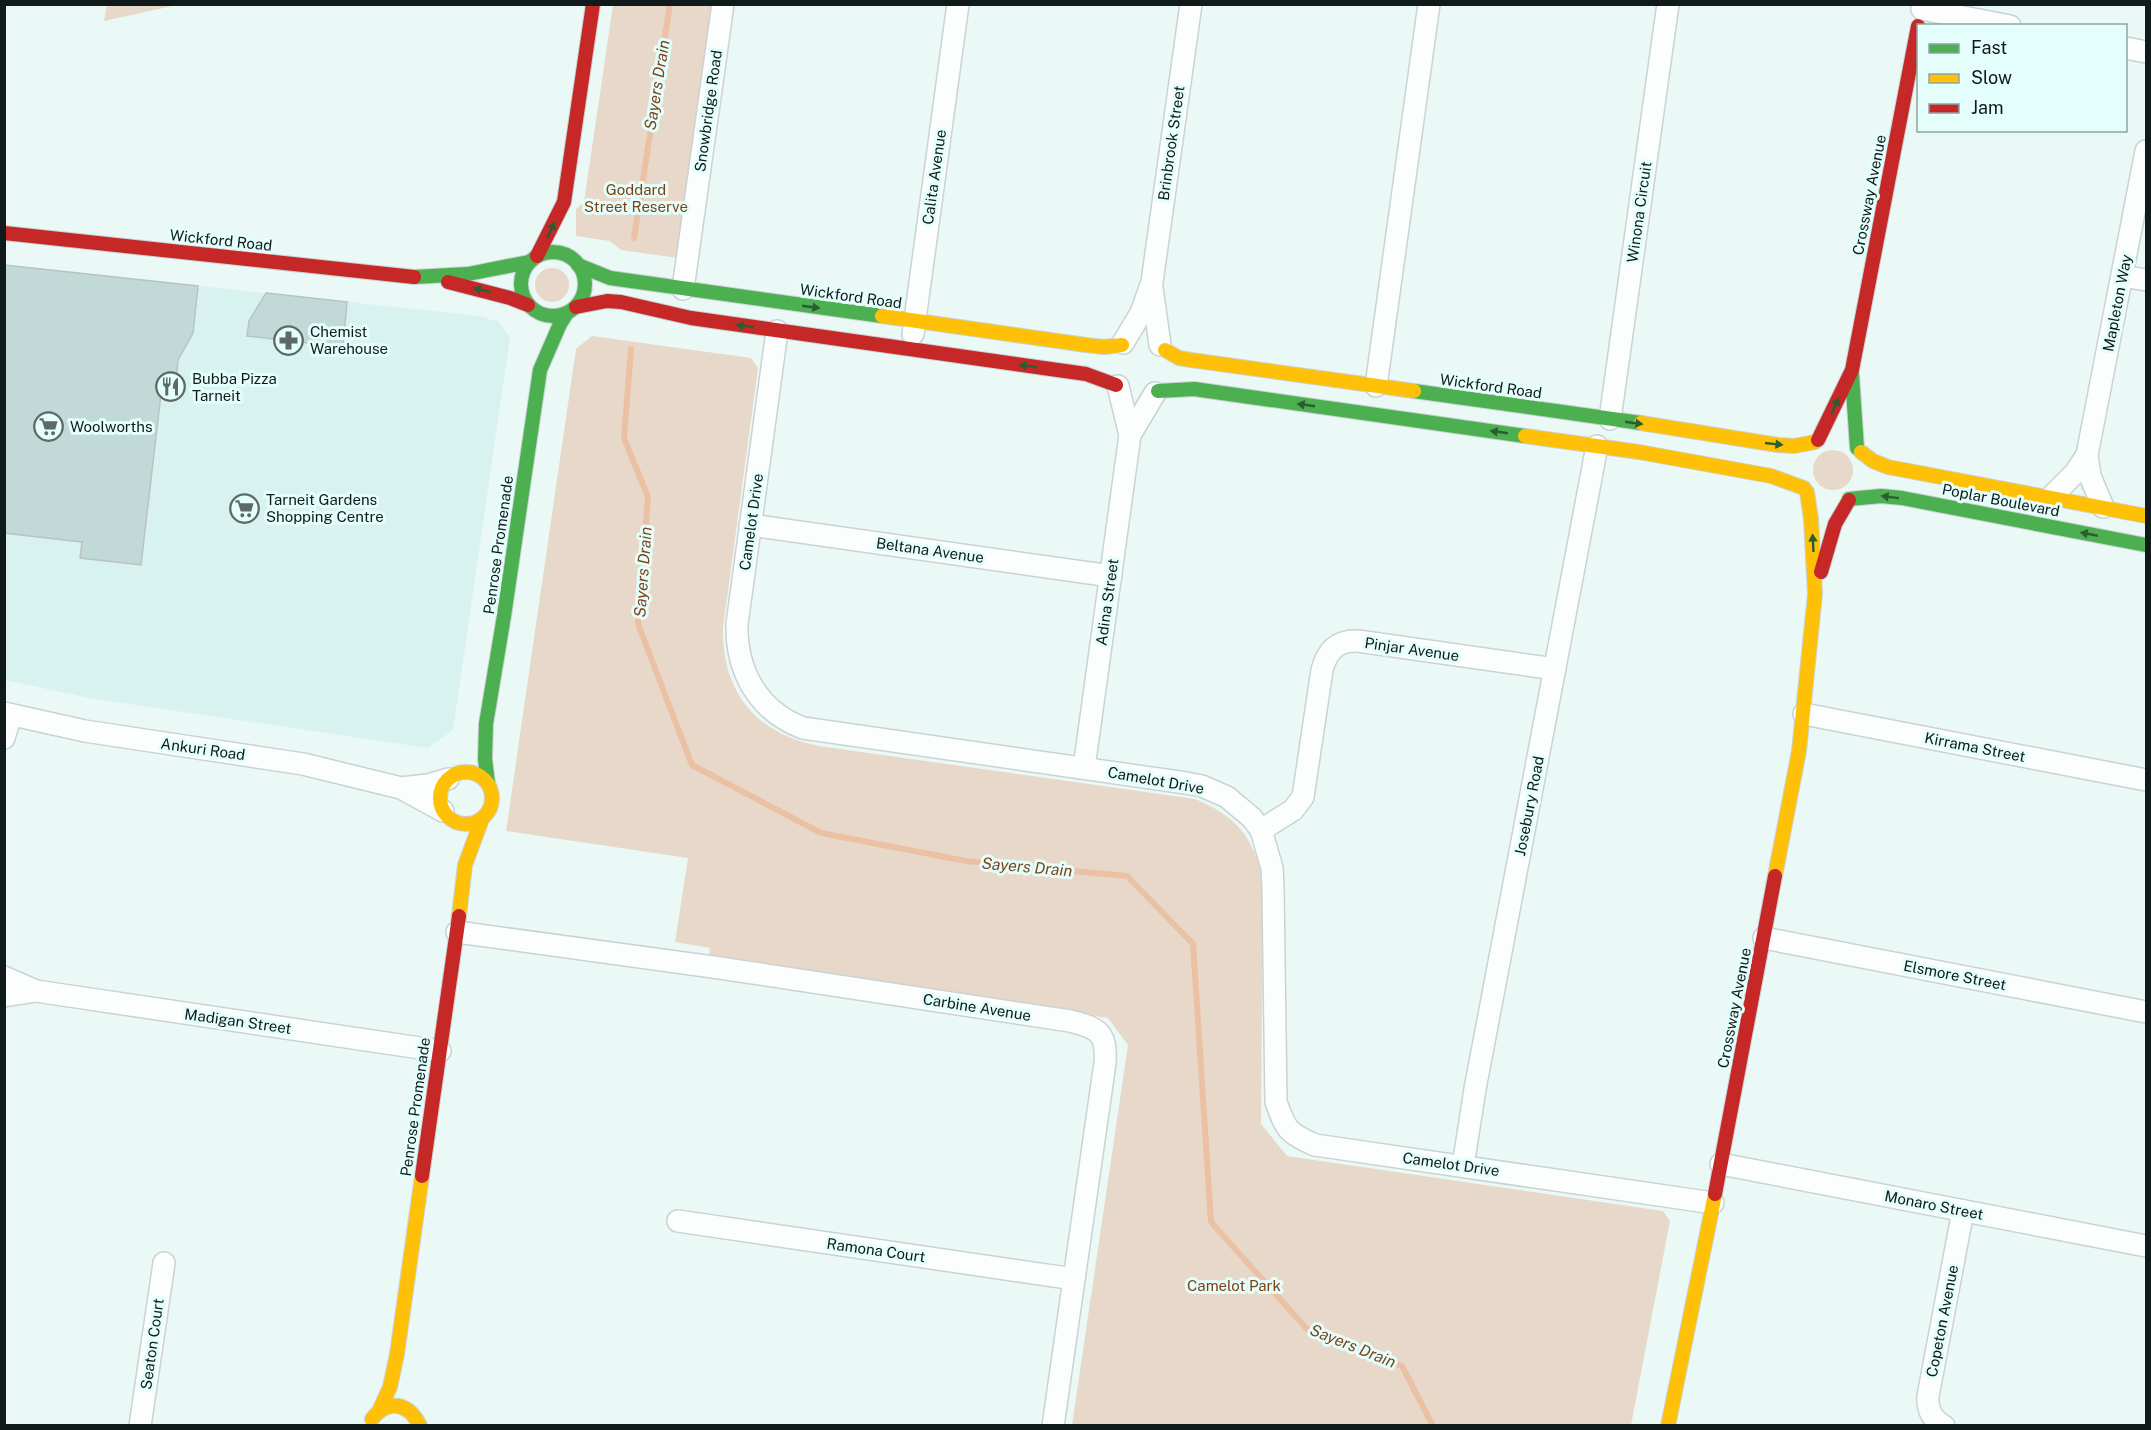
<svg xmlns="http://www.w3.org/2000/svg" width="2151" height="1430" font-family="'Public Sans',sans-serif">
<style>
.built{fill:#d8f2ef}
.green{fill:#e8d8ca}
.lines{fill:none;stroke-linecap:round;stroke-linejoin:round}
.stream{stroke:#ebc1a6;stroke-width:6}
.building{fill:#c1dad7;stroke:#b8c3c2;stroke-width:1.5}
.street-casing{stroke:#c8d3d2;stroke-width:24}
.fast-casing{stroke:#c8d3d2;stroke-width:16}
.slow-casing{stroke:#c8d3d2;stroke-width:16}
.jam-casing{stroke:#c8d3d2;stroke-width:16}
.street{stroke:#fcfefe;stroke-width:21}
.fast{stroke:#4caf50;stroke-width:14}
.slow{stroke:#ffc107;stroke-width:14}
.jam{stroke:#c62828;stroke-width:14}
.oneway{fill:#2c5d32}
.labels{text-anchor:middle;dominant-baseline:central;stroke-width:6;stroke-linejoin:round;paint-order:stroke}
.street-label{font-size:15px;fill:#111a1a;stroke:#e4fefb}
.park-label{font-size:15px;fill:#7d4117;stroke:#e4fefb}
.poi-label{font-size:15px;fill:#111a1a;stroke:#e4fefb;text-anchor:start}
.water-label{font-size:16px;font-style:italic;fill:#7f431a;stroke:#e4fefb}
</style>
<rect width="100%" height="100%" fill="#eaf8f6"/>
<path class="built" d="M5 265 487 317V319L498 321 510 337 453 730 428 748 89 698 5 680Z"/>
<g class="green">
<path d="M107 5V4L177 5 104 21Z"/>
<path d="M613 5H715L678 258 621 250 610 241 576 236V209L584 202Z"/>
<circle cx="552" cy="285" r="17"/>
<path d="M592 336 751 358 758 368 723 628C722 692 756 734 819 746L1195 799C1236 816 1254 837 1263 881L1261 1124 1287 1156 1663 1211 1670 1221 1631 1425H1072L1128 1045 1108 1018 708 960 710 948 675 942 688 858 506 831 576 349Z"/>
<circle cx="1833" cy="470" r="20"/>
</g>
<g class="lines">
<g class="stream">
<path d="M634 238 670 4"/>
<path d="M631 349 624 438 648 497 638 624 692 765 821 833 966 861 1127 876 1193 944 1211 1222 1307 1329 1402 1366 1433 1426"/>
</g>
</g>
<g class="building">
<path d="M4 265 198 286 193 333 178 360 175 395 161 394 141 565 80 558 82 542 4 533Z"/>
<path d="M266 293 347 302 343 347 247 336 249 321Z"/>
</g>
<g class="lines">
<defs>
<g id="street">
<path d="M1922 9 2010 26"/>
<path d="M2126 48 2146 52"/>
<path d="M2122 276 2146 280"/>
<path d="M1152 288 1160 345"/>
<path d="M683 289 723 4"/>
<path d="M777 331 737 624C736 671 758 711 803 728L1186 783 1202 786 1227 797 1252 818 1261 830 1272 868 1273 888 1276 1102C1286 1129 1287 1133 1315 1145L1713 1203"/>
<path d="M913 334 958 4"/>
<path d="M1123 343 1141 313 1152 282 1191 4"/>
<path d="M1118 386 1130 435"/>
<path d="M1376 386 1429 4"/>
<path d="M1610 419 1668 4"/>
<path d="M2051 497 2075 473 2087 455"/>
<path d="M2103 507 2090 476 2087 455 2146 151"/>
<path d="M750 525 1111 576"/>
<path d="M4 713 85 731 303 764 401 788 443 811"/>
<path d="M1804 714 2146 780"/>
<path d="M4 738 11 715"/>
<path d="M1084 768 1130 435 1155 393"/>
<path d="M401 788 428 785 448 779"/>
<path d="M1261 830 1293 810 1303 797 1322 670C1327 651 1337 640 1358 641L1555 669"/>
<path d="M457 932 713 967 1070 1021C1098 1028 1107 1032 1105 1063L1053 1426"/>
<path d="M1764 938 2146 1012"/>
<path d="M4 977 36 991 440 1051"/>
<path d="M4 996 36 991"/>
<path d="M1721 1164 2146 1246"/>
<path d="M1463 1166 1475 1089 1597 446"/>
<path d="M678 1221 1074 1279"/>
<path d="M140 1426 164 1263"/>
<path d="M1944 1426C1932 1419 1927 1410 1928 1396L1963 1211"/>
</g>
<g id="fast">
<circle cx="553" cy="284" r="32"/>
<path d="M578 265 610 278 882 316"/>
<path d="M414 277 468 274 529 262"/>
<path d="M1852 375 1857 448"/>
<path d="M1158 391 1194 389 1525 436"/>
<path d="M1414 391 1641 423"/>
<path d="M1849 499 1881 496 1902 498 2146 545"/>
<path d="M488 783 485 759 486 724 504 616 540 370 560 324 567 313"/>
</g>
<g id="slow">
<path d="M882 316 1086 345 1104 347 1122 345"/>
<path d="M1165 350 1179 358 1191 360 1414 391"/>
<path d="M1641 423 1778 445 1794 446 1815 442"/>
<path d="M1525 436 1639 452 1771 476 1804 488"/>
<path d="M1861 452 1873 461 1888 467 2146 516"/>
<circle cx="466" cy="798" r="26"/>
<path d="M1775 876 1799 751 1815 594 1811 519 1807 492"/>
<path d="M459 916 465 865 482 819"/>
<path d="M379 1411 390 1387 397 1354 422 1176"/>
<path d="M372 1419C388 1398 409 1403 420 1426"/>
<path d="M1668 1426 1715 1194"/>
</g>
<g id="jam">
<path d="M4 233 414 277"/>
<path d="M537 256 564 202 593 4"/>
<path d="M448 282 510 298 528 305"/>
<path d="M576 307 607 301 621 302 691 318 1086 374 1116 385"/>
<path d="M1818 440 1852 370 1918 26"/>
<path d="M1821 572 1835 524 1849 500"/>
<path d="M422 1176 459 916"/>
<path d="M1715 1194 1775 876"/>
</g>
</defs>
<use href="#street" class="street-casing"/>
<use href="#fast" class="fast-casing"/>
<use href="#slow" class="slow-casing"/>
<use href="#jam" class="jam-casing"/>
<use href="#street" class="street"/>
<use href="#fast" class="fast"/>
<use href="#slow" class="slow"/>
<use href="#jam" class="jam"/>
</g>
<defs><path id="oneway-solid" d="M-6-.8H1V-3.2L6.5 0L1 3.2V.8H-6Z" transform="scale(1.5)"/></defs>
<g class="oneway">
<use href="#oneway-solid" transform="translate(551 230) rotate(-64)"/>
<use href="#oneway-solid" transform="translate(482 290) rotate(-166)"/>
<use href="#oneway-solid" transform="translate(811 307) rotate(8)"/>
<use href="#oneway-solid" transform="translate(745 326) rotate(-172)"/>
<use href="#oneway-solid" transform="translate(1028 366) rotate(-172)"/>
<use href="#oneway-solid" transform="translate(1306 405) rotate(-172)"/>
<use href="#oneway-solid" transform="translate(1835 406) rotate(-65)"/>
<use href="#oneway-solid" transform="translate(1634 423) rotate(8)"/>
<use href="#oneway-solid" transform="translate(1499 432) rotate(-172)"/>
<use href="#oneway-solid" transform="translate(1774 444) rotate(6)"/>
<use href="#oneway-solid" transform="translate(1890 497) rotate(-173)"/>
<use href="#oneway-solid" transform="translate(2089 534) rotate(-169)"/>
<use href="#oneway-solid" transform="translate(1813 543) rotate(-93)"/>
</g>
<defs>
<symbol id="pharmacy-ring" viewBox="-11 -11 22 22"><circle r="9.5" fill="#e4fefb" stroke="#5d6867" stroke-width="1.5"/><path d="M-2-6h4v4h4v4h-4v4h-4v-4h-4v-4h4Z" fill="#5d6867"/></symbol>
<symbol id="restaurant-ring" viewBox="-11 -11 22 22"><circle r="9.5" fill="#e4fefb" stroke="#5d6867" stroke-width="1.5"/><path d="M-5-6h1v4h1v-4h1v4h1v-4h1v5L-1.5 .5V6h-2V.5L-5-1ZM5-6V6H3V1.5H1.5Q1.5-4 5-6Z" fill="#5d6867"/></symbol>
<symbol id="supermarket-ring" viewBox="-11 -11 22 22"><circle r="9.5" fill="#e4fefb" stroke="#5d6867" stroke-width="1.5"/><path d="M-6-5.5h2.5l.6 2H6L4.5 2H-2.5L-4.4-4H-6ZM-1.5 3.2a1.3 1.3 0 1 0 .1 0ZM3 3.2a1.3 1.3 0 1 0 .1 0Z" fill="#5d6867"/></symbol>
</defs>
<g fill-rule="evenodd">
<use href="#pharmacy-ring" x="272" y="324" width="33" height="33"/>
<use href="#restaurant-ring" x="154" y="370" width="33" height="33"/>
<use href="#supermarket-ring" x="32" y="410" width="33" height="33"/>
<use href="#supermarket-ring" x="228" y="492" width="33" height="33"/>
</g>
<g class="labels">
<g class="street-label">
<text transform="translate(708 111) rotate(-82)">Snowbridge Road</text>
<text transform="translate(1171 143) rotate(-82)">Brinbrook Street</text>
<text transform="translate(934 177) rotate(-82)">Calita Avenue</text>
<text transform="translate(1869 195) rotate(-79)">Crossway Avenue</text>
<text transform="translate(1639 212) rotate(-82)">Winona Circuit</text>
<text transform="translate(221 240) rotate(6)">Wickford Road</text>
<text transform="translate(851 296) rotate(8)">Wickford Road</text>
<text transform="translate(2117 303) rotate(-79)">Mapleton Way</text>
<text transform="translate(1491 386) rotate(8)">Wickford Road</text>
<text transform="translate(2001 500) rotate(11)">Poplar Boulevard</text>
<text transform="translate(751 522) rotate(-82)">Camelot Drive</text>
<text transform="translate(498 545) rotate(-82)">Penrose Promenade</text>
<text transform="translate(930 550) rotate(8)">Beltana Avenue</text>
<text transform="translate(1107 602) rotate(-82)">Adina Street</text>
<text transform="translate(1412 649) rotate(8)">Pinjar Avenue</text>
<text transform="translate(1975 747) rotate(11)">Kirrama Street</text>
<text transform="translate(203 749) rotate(8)">Ankuri Road</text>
<text transform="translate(1156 780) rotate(10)">Camelot Drive</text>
<text transform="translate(1529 806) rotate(-79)">Josebury Road</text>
<text transform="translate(1955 975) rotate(11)">Elsmore Street</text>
<text transform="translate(977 1007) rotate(9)">Carbine Avenue</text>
<text transform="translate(1734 1008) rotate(-79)">Crossway Avenue</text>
<text transform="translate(238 1021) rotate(8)">Madigan Street</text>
<text transform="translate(415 1107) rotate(-82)">Penrose Promenade</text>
<text transform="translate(1451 1164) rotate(8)">Camelot Drive</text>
<text transform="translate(1934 1205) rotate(11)">Monaro Street</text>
<text transform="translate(876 1250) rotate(8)">Ramona Court</text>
<text transform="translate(1942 1321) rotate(-79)">Copeton Avenue</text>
<text transform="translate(152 1344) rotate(-82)">Seaton Court</text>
</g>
<g class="park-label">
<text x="636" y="189">Goddard<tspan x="636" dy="17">Street Reserve</tspan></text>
<text x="1234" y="1285">Camelot Park</text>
</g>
<g class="poi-label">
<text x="310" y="331">Chemist<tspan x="310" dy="17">Warehouse</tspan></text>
<text x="192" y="378">Bubba Pizza<tspan x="192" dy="17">Tarneit</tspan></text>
<text x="70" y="426">Woolworths</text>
<text x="266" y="499">Tarneit Gardens<tspan x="266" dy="17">Shopping Centre</tspan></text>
</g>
<g class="water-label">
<text transform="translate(657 85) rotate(-81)">Sayers Drain</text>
<text transform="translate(643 572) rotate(-86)">Sayers Drain</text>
<text transform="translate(1027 867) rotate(5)">Sayers Drain</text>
<text transform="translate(1353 1346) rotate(22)">Sayers Drain</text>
</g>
</g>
<rect width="2151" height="1430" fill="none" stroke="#111a1a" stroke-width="12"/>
<rect x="1917" y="24" width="210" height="108" fill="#e4fefb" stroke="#90a3a1" stroke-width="1.5"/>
<rect x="1929" y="44" width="30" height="9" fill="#4caf50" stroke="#90a3a1" stroke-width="1.5"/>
<text x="1971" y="54" font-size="18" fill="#111a1a">Fast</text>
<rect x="1929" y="74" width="30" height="9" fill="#ffc107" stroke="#90a3a1" stroke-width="1.5"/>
<text x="1971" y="84" font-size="18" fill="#111a1a">Slow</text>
<rect x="1929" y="104" width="30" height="9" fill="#c62828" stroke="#90a3a1" stroke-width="1.5"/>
<text x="1971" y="114" font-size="18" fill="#111a1a">Jam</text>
</svg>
